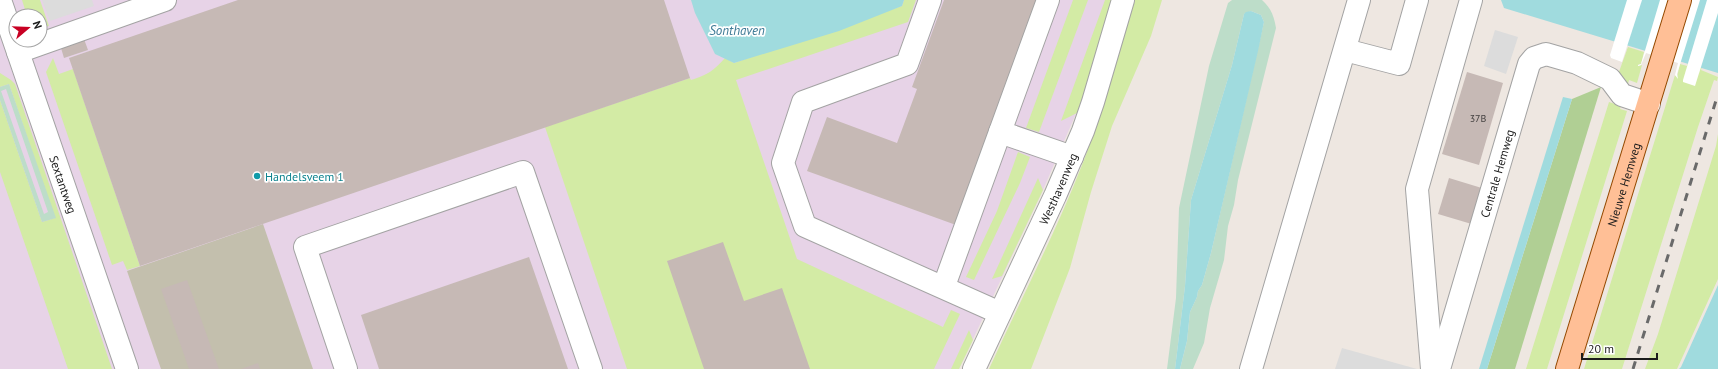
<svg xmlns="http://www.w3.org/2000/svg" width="1718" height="369" font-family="'PT Sans',sans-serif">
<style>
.industrial{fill:#e7d3e7;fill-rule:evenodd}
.construction{fill:#c3bfad}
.grass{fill:#d3eba5}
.forest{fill:#b0cf94}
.wetland{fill:#bdddc9;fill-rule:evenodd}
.parking{fill:#dcdcdc}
.water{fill:#a0dbde}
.pier{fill:#fff}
.building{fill:#c6b9b5}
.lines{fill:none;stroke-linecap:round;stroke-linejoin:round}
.minor-casing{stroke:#a3a3a3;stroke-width:24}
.major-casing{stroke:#944900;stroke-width:24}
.minor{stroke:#fff;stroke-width:22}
.major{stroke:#ffbf96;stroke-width:22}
.rail{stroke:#6a6a6a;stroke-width:3;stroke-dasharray:8 8;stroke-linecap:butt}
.culture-dot{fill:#0f9aa8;stroke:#fff;stroke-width:1.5}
.labels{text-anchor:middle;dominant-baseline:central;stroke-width:3.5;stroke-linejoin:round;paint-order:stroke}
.number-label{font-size:10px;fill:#464342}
.street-label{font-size:12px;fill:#1c1c1c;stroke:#fff}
.culture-label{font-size:12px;fill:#0d838f;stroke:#fff;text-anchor:start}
.water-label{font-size:13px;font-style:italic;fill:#3e7a96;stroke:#fff}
</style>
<rect width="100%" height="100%" fill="#eee7e1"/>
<path class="industrial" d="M0 0H1112L1081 102 1043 190 959 369H0ZM16 16H40V40H16Z"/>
<path class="construction" d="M263 224 313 369H161L127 271Z"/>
<g class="grass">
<path d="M22 0H40L49 26 43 27 40 26V16H27Z"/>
<path d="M904 0H916L908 22 736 80 797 259 943 327 951 310 960 314 934 369H627L545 127 690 78 691 80C709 74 712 72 725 58L734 63 902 6Z"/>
<path d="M1073 0H1088L1039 132 1026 128Z"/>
<path d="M1105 0H1112L1082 102 1077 113 1061 121Z"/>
<path d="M1135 0H1162L1151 36 1112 126 1091 192 1070 268 1031 369H989C1020 301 1055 234 1082 165 1103 111 1118 55 1135 0Z"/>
<path d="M1707 0H1718V13L1701 70 1718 77 1717 81 1714 80 1698 127 1622 369H1584L1675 75 1677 77 1680 64 1687 66Z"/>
<path d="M1628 47 1644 52 1641 64 1638 65V66L1642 65 1637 83 1629 80 1628 84 1616 80Z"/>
<path d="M53 58 59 74 73 69 140 266 127 270 123 261 112 265 46 72Z"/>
<path d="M0 73 11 80 15 84 112 369H68L0 172V100L42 222 55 218 9 84 0 87Z"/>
<path d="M1609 102 1621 106 1620 109 1627 111 1547 369H1526Z"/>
<path d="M1718 134V279L1677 369H1645L1658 334 1716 146Z"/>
<path d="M1018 152 1030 157 1020 183 974 280 966 277 997 211Z"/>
<path d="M1038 178 1043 190 1002 276 992 279Z"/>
<path d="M969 330 973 340 959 369H951Z"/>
</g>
<path class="forest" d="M1601 87 1515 369H1487L1572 99Z"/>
<g class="wetland">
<path d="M1232 0H1262C1271 8 1274 16 1276 28L1238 180 1234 205 1228 226 1224 260 1210 308 1204 343 1193 369H1180L1187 341 1190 312 1197 297 1198 291 1202 285 1211 253 1264 22 1261 15 1251 11 1244 14 1232 65 1191 200 1185 286 1175 369H1167L1176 298 1179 208 1209 66 1228 3Z"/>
<path d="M9 84 56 218 42 222 0 100V87ZM6 89 48 212 44 214 1 91Z"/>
</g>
<g class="parking">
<path d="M42 0H92L94 6 50 21Z"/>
<path d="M1495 30 1518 37 1506 74 1484 66Z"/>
<path d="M1342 348 1417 369H1335Z"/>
</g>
<g class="water">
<path d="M691 0H904L902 6 839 31 734 63 715 54 695 13Z"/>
<path d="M1501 0H1718V73L1504 8Z"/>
<path d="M1251 11 1261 15 1264 22 1258 51 1211 253 1202 285 1198 291 1197 297 1190 312 1187 341 1180 369H1175L1185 286 1191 200 1232 65 1244 14 1246 12Z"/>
<path d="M1563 97 1572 99 1487 369H1479Z"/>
<path d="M1718 285V369H1679L1681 367Z"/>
</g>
<g class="pier">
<path d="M1627 0H1642L1622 62 1611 58 1610 55Z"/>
<path d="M1660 0H1700L1677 74 1678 79 1675 75 1678 63 1646 53 1641 65 1638 66V65L1641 64Z"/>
<path d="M1707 0H1718V13L1695 86 1683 82V80Z"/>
</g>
<g class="building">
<path d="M238 0H664L690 78 140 266 69 58Z"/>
<path d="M944 0H1043L956 225 807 171 827 117 897 143 917 89 912 87Z"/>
<path d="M84 39 88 50 64 58 61 48Z"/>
<path d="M1467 72 1503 83 1479 165 1442 154Z"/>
<path d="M1449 178 1485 189 1475 225 1438 214Z"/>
<path d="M723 242 744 301 782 288 810 369H704L667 261Z"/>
<path d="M529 257 568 369H379L361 315Z"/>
<path d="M187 280 219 369H189L161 289Z"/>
<path d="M258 363 260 369H241Z"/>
</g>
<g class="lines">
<defs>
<g id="minor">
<path id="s1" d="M0 0 127 369"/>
<path d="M930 0 907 64 803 102 783 163 805 226 1000 313"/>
<path d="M1345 50 1399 64 1417 0"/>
<path d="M18 52 165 0"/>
<path d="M1000 132 1072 157"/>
<path d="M944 286 1048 0"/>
<path d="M346 369 305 247 523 172 591 369"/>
<path id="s2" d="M974 369 1055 196 1083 131 1093 102 1123 0"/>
<path d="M1251 369 1359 0"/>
<path d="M1432 369 1417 189 1471 0"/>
<path id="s3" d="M1439 369 1529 64 1534 58 1546 54 1577 63 1610 79 1622 95 1649 104"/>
</g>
<g id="major">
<path id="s4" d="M1567 369 1680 0"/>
</g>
</defs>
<use href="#minor" class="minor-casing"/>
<use href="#major" class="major-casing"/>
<use href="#minor" class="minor"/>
<use href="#major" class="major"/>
<path class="rail" d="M1633 369 1718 94"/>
</g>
<circle class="culture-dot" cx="257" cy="176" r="4"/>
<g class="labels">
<g class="number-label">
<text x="1478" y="118">37B</text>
</g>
<g class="street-label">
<text stroke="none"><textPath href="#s3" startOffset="204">Centrale Hemweg</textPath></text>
<text stroke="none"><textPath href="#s1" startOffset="195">Sextantweg</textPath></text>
<text stroke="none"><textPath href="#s4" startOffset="193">Nieuwe Hemweg</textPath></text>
<text stroke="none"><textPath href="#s2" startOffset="199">Westhavenweg</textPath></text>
</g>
<g class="culture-label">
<text x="265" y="176">Handelsveem 1</text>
</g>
<g class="water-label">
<text x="737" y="30">Sonthaven</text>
</g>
</g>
<g transform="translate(28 28) rotate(71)"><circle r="19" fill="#ffffff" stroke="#a4a4a4"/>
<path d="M0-3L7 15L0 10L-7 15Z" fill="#c80023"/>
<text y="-6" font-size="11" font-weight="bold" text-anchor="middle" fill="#1c1c1c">N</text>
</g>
<path d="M1582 353v6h75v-6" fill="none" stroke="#1c1c1c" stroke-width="2"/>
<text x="1588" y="353" font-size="12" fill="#1c1c1c" stroke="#ffffff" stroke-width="3" paint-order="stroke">20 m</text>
</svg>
